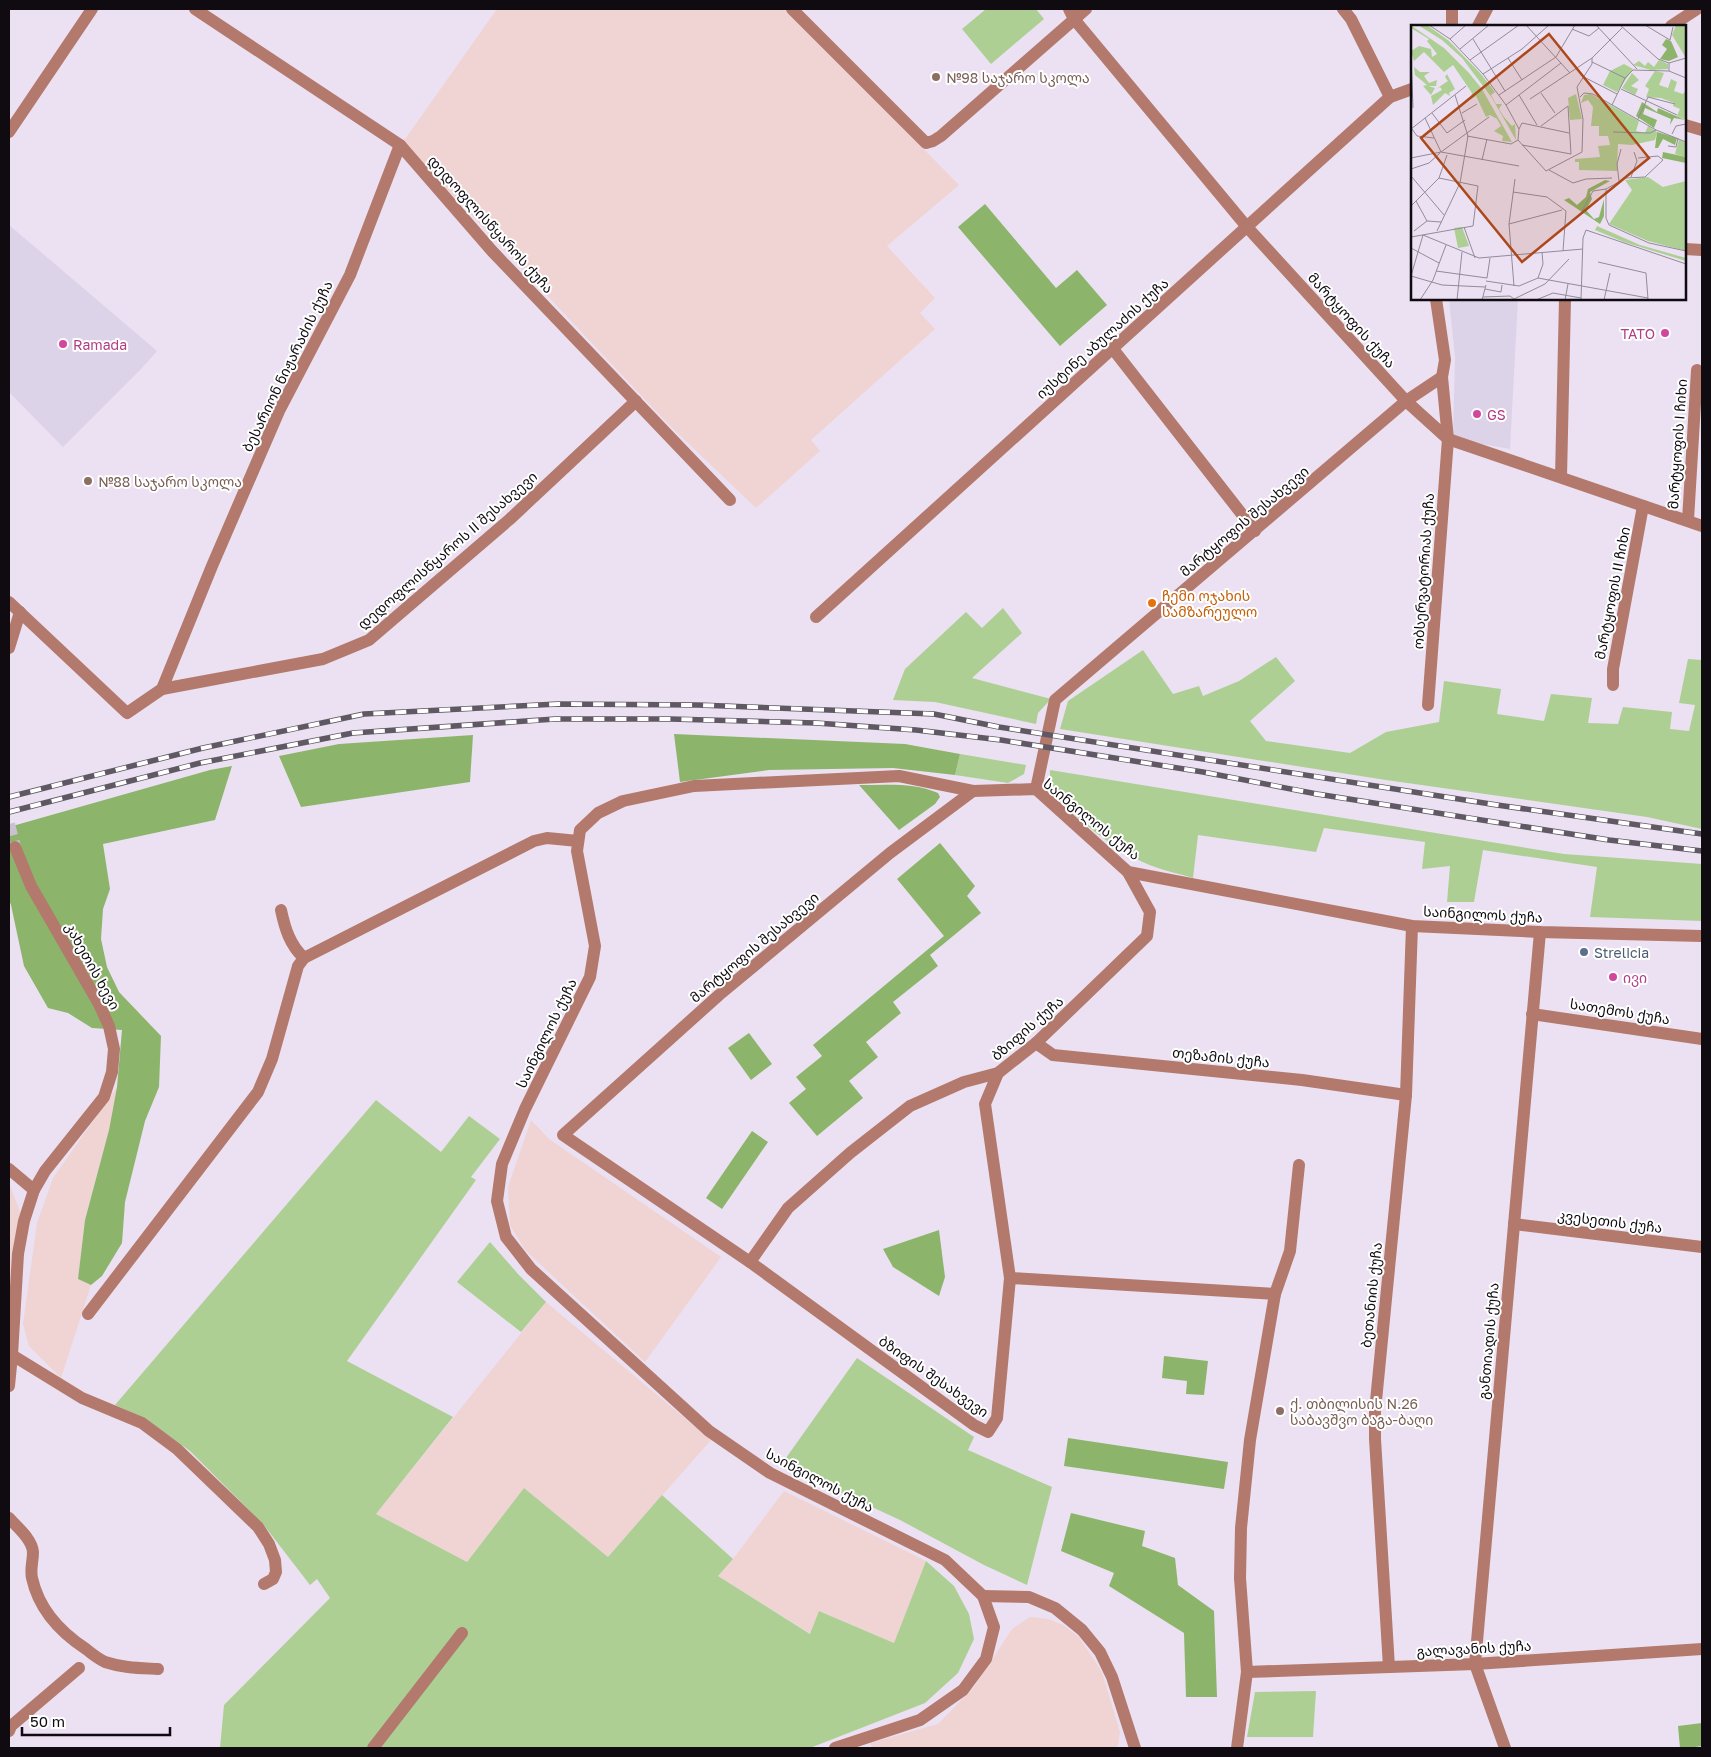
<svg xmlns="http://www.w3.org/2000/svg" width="1711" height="1757" font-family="'Golos Text','Noto Sans Georgian',sans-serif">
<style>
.commercial{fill:#ddd3e8}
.industrial{fill:#efd4d3}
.green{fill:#adcf94}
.forest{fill:#8cb56b}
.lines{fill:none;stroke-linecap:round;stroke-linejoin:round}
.minor-tunnel{stroke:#cac1d0;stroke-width:12;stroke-dasharray:12 6;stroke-linecap:butt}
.minor{stroke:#b3796c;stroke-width:12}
.tertiary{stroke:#b3796c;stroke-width:12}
.rail-casing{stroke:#605963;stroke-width:5.5}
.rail{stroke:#fff;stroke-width:4;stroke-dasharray:11;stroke-linecap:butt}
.education-dot{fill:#8d6e63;stroke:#fff;stroke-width:2}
.hotel-dot{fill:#d1479c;stroke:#fff;stroke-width:2}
.food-dot{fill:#e8710a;stroke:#fff;stroke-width:2}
.service-dot{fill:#5c6f8a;stroke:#fff;stroke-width:2}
.labels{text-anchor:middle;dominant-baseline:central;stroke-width:4;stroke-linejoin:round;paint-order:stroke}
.education-label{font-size:14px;fill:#785e54;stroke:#fff;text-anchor:start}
.street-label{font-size:14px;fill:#0f0b11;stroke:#fff}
.hotel-label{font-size:14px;fill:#b23c85;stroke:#fff;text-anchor:start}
.food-label{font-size:14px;fill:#c56008;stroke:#fff;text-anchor:start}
.service-label{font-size:14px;fill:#4e5e75;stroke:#fff;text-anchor:start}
.inset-road{fill:none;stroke:#938b98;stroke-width:1}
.view{fill:#ad481a;fill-opacity:0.15;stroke:#ad481a;stroke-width:2.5}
.inset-edge{fill:none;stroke:#0f0b11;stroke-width:2.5}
</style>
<rect width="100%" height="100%" fill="#ebe1f2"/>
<g class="commercial">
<path d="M9 225 157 351 141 369 63 447 9 392Z"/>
<path d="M1449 299H1518L1510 449 1453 439 1455 357Z"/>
</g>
<g class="industrial">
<path d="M497 9H786L959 185 887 246 935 298 920 313 935 329 811 440 820 451 756 508 666 422 403 142Z"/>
<path d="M117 1087 109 1130 85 1220 78 1279 91 1285 61 1378 29 1346 23 1324 37 1223 53 1178Z"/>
<path d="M531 1120 549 1139 721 1257 645 1362 525 1250 510 1225 508 1187Z"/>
<path d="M9 1183 20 1212 9 1301Z"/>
<path d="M546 1302 711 1440 608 1557 524 1488 467 1562 376 1514Z"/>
<path d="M784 1491 926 1561 894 1643 820 1611 811 1634 718 1576 733 1559Z"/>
<path d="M1030 1617 1048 1619 1063 1625 1079 1637 1102 1672 1120 1732 1118 1745 1115 1748H872L870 1743 938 1724 974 1687 1012 1629Z"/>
</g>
<g class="green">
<path d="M986 9H1036L1044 19 991 64 962 29Z"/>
<path d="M1003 608 1022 633 972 678 1051 699 1038 713 1036 724 935 702 893 700 905 669 966 612 982 628Z"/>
<path d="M1143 650 1173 694 1199 686 1203 696 1239 681 1276 657 1295 681 1250 721 1266 741 1350 753 1386 732 1439 722 1444 681 1501 689 1497 714 1544 721 1551 694 1592 698 1588 723 1618 724 1623 707 1672 712 1670 729 1689 731 1695 705 1679 703 1688 659 1702 660V829L1647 817 1386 780 1060 729 1068 701Z"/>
<path d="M960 754 1026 765 1024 774 1008 783 955 775Z"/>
<path d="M1050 770 1564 854 1702 864V921L1590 917 1597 867 1483 850 1474 902H1447L1450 866 1422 869 1425 842 1324 828 1316 852 1198 835 1193 878C1177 873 1160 870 1145 863 1117 851 1047 803 1050 770Z"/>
<path d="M376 1100 441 1152 469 1116 500 1139 471 1177 476 1180 347 1361 453 1417 376 1514 467 1562 524 1488 608 1557 662 1495 733 1559 718 1576 810 1634 819 1611 894 1643 926 1561 954 1586 969 1614 974 1639 958 1673 925 1703 810 1748H220L224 1705 330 1598 317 1579 310 1585 263 1524 190 1451 144 1418 115 1405Z"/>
<path d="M490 1242 518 1274 546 1302 521 1332 457 1282Z"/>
<path d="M857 1358 974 1437 968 1450 1052 1487 1027 1585 984 1565 900 1520 781 1465Z"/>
<path d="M1316 1691 1313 1737H1247L1255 1692Z"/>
</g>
<g class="forest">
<path d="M985 204 1056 288 1077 270 1107 305 1060 346 958 227Z"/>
<path d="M674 734 905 744 960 754 955 775 893 768 769 770 680 782Z"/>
<path d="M473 735 470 782 301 807 279 756 339 744Z"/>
<path d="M232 766 215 820 103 844 110 889 103 909 101 939 107 967 119 992 161 1036 159 1087 145 1121 125 1202 122 1243 102 1276 91 1285 78 1279 85 1220 109 1130 117 1087 122 1030 92 1028 68 1013 48 1008 24 966 11 905 9 900V827L210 770Z"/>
<path d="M859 785C885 785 914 782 938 793L940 797 935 804 899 830Z"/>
<path d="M940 843 975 886 967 896 981 913 930 955 938 966 893 1002 901 1013 866 1042 878 1057 849 1081 863 1098 817 1136 789 1103 806 1089 796 1077 822 1056 813 1045 944 936 897 879Z"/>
<path d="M749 1033 772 1064 751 1080 728 1048Z"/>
<path d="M752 1131 768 1142 722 1209 706 1198Z"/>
<path d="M939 1230 945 1277 939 1296 893 1267 883 1249Z"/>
<path d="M1164 1356 1208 1361 1204 1395 1186 1394 1187 1381 1162 1378Z"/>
<path d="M1068 1438 1228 1462 1224 1489 1064 1466Z"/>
<path d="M1071 1513 1145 1531 1142 1546 1175 1558 1178 1585 1214 1611 1217 1697H1186L1184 1633 1109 1586 1114 1573 1061 1551Z"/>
<path d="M1702 1723V1746L1695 1747V1748H1680L1678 1726Z"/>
</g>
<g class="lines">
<path class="minor-tunnel" d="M9 824 15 847"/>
<g class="minor">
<path d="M195 9 400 145 492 251 730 500"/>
<path d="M792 9 926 143 933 141 941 136 1086 9"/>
<path d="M1069 9 1074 19 1247 227 1406 401 1448 439 1702 526"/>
<path d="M1343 9 1351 19 1390 97"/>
<path d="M1452 9V26"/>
<path d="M1671 26 1697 9"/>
<path d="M1685 125 1702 130"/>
<path d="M1685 249 1702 250"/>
<path d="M1113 349 1255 531"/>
<path d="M1561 477 1565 299"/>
<path d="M1688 520 1697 370"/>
<path d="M9 602 127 713 162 689 212 566 279 411 350 275 400 145"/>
<path d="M816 617 1390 97 1412 89"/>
<path d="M9 648 20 612"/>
<path d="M1613 685V669L1643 506"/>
<path d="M162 689 323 659 369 640 510 519 636 401"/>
<path d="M1428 705 1448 439 1442 377"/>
<path d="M973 791 890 853 719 995 563 1135 750 1262 974 1425 988 1432 997 1418 1010 1278 985 1104 998 1073"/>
<path d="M281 910C285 929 290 945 304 958"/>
<path d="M1532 1014 1702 1039"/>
<path d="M1036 1043 1053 1055 1302 1080 1406 1095"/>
<path d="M9 1169 34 1190"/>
<path d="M1514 1224 1702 1247"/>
<path d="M750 1262 788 1208 850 1153 910 1106 964 1082 998 1073 1036 1043 1147 936 1150 912 1128 872"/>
<path d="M1010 1278 1275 1294"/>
<path d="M88 1314 258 1092 272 1059 298 966 304 958 534 841 547 838 578 841"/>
<path d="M12 1355 82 1398 142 1423 177 1449 258 1527 269 1544 275 1560 276 1572 273 1579 264 1584"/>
<path d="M9 1386 12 1355 18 1254 24 1221 34 1190 45 1171 104 1097 112 1072 114 1049 109 1026 99 1004 31 886 15 847"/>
<path d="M9 1518C17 1527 32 1539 33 1552 33 1561 30 1569 32 1578 39 1610 60 1632 86 1649 92 1654 99 1659 105 1662 123 1668 140 1668 158 1669"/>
<path d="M983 1596 1029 1597 1055 1608 1082 1630 1100 1652 1112 1677 1135 1748"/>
<path d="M1389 1667 1375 1439V1411L1406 1095 1412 926"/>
<path d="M1247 1672 1475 1664 1702 1649"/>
<path d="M9 1731 11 1726 79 1668"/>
<path d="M373 1748 462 1633"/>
<path d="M1237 1748 1247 1672 1240 1578 1241 1528 1250 1440 1275 1294 1290 1251 1299 1165"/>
<path d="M1505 1748 1475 1664 1540 932"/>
</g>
<g class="tertiary">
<path d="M1478 26 1487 9"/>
<path d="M9 132 92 9"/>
<path d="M1036 789 1055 700 1406 401 1442 377 1445 360 1436 299"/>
<path d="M835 1748 920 1720 963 1690 986 1659 994 1627 983 1596 945 1560 770 1473 709 1431 531 1269 506 1237 497 1201 502 1164 525 1109 590 977 595 946 577 851 580 830 598 813 623 801 694 786 899 776 973 791 1036 789 1128 872 1412 926 1540 932 1702 936"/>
</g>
<defs>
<g id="rail">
<path d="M9 797 203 748 364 714 558 704 698 705 934 714 999 727 1497 805 1702 834"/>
<path d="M9 812 200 763 353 733 555 719H670L816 723 916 730 1001 740 1203 772 1317 794 1609 840 1702 851"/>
</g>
</defs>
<use href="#rail" class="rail-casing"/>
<use href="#rail" class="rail"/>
</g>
<g class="education-dot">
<circle cx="936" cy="77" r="5"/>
<circle cx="88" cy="481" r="5"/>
<circle cx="1280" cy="1411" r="5"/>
</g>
<g class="hotel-dot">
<circle cx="1665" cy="333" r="5"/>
<circle cx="63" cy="344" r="5"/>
<circle cx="1477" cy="414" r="5"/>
<circle cx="1613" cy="977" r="5"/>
</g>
<circle class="food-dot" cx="1152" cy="603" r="5"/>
<circle class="service-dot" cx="1584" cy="952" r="5"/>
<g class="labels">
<g class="education-label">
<text x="946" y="77">№98 საჯარო სკოლა</text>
<text x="98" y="481">№88 საჯარო სკოლა</text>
<text x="1290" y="1403">ქ. თბილისის N.26<tspan x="1290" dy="16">საბავშვო ბაგა-ბაღი</tspan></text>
</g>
<g class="street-label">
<text transform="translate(491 224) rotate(48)">დედოფლისწყაროს ქუჩა</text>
<text transform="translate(1352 320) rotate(48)">მარტყოფის ქუჩა</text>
<text transform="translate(1102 338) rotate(-42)">იუსტინე აბულაძის ქუჩა</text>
<text transform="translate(287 366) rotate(-64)">ბესარიონ ნიჟარაძის ქუჩა</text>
<text transform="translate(1677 444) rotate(-86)">მარტყოფის I ჩიხი</text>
<text transform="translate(1244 521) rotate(-40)">მარტყოფის შესახვევი</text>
<text transform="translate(447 550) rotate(-41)">დედოფლისწყაროს II შესახვევი</text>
<text transform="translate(1423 571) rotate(-86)">ობსერვატორიას ქუჩა</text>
<text transform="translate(1612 593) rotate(-79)">მარტყოფის II ჩიხი</text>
<text transform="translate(1092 819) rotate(39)">საინგილოს ქუჩა</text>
<text transform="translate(1483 914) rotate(3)">საინგილოს ქუჩა</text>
<text transform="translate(754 947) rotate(-40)">მარტყოფის შესახვევი</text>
<text transform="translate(93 966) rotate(61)">კახეთის ხევი</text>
<text transform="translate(1620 1011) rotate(9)">სათემოს ქუჩა</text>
<text transform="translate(1027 1028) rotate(-41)">ბზიფის ქუჩა</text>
<text transform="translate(546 1033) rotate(-64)">საინგილოს ქუჩა</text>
<text transform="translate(1221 1057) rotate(6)">თეზამის ქუჩა</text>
<text transform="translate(1610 1221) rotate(7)">კვესეთის ქუჩა</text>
<text transform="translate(1371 1295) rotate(-84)">ბეთანიის ქუჩა</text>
<text transform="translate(1488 1341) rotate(-85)">განთიადის ქუჩა</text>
<text transform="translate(934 1376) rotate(35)">ბზიფის შესახვევი</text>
<text transform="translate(820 1480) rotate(28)">საინგილოს ქუჩა</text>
<text transform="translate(1474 1648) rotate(-3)">გალავანის ქუჩა</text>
</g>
<g class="hotel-label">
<text x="1655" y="333" text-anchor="end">TATO</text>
<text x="73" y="344">Ramada</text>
<text x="1487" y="414">GS</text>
<text x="1623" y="977">ივი</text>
</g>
<g class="food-label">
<text x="1162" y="595">ჩემი ოჯახის<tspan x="1162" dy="16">სამზარეულო</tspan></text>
</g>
<g class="service-label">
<text x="1594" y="952">Strelicia</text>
</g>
</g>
<g transform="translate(1411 25)">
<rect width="275" height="275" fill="#ebe1f2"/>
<path d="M7 0H16L38 16 70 49 84 67 80 70 85 79H91L88 84 93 92 101 101 104 99 105 115 81 73 51 33 31 15ZM265 0H275V33L261 10ZM1 1 33 23 58 48 71 64 101 117 91 116 92 111 83 106 90 101 86 94 79 90 75 92 65 71 59 75 61 68 42 40 33 47 13 27 3 36 0 26 8 21 20 24 21 32 26 29 16 16 18 14 0 3ZM248 35 257 39V44L240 45 222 40 228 36 234 41 237 37 243 42ZM213 39 222 44 206 67 192 60 199 46ZM3 42 9 47H19L13 51 18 58 26 55 25 61H17L24 63 20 70 12 61 16 60 4 50ZM244 46 253 48 248 60 257 63 260 54 266 57 263 66 272 69 275 65V95L266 91 269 84 262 81 263 78 250 73 235 72 238 64 234 61ZM221 48 228 55 220 61 227 64 224 70 211 63ZM36 49 44 64 38 68 39 71 34 68 22 80 20 71 31 65 29 62 25 64 37 56 34 52ZM165 69 171 94 159 95 157 73ZM180 69 228 96 225 106 234 108 237 101 246 107 244 115 221 120 207 119 206 146 168 145V137H164V134L189 132 187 121 199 120 197 111H188V101H180L182 82 177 75 170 78 173 70ZM268 114 275 118V132L264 129ZM237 152 252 162 275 156V226L237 216 198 199 221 165 214 155ZM186 201 229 220 275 233V236L213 217 184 205ZM51 202 58 221 47 223 43 203Z" fill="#adcf94"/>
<path d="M255 14 260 16 267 32 258 36 249 34 256 24 251 20ZM231 77 246 87 247 83 274 95 263 93 259 100 260 94 234 83 232 89 246 95 243 103 225 91ZM246 107 266 113 264 120 252 114 247 123H244ZM252 127 275 132V138L251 133ZM194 155 199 156 179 167 181 174 175 185 183 194 188 192 193 174V191L189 199 153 175 158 173 166 180 175 172 177 164Z" fill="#8cb56b"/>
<path class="inset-road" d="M18 0 39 14 72 49 95 80 108 104 107 115 135 146 171 127 172 94 166 62 181 39V33M115 0 159 48M185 0 226 44M209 0 247 34 258 38M234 0 259 15 262 2M161 4 178 11 188 3M39 14 55 0M62 14 94 66M49 24 78 0M0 32 2 83M97 33 111 55M59 35 108 0M181 37 214 53M258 38V46L275 53M258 38 275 33M72 49 111 24 138 0M171 51 206 69M210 64 266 90M130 68 144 88M88 70 145 32 164 0M108 70 126 100M169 72 173 68 182 69 245 105 275 117M119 74 181 33 211 3M95 80 150 38M201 80 214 53 222 45 258 46M21 88 36 108 54 95M51 88 66 79M14 93 30 127M227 94 237 72 264 79M0 104 55 61M1 104 6 111 23 113M108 104 111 98 158 108M202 107 239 108 245 105M261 109 265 101 275 99M56 111 100 119 107 115M111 120 160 129 157 81 130 101M257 121 265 122 267 113M30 127 108 141M0 133 30 127 78 92M71 135 76 114M0 144 18 138 29 128M138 145 162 158 175 154 201 153M0 151 33 190M220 152 226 136 223 127M208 156 206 139 210 124M195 164V193L198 200 238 218 275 226M102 167 136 172 155 186 152 226M5 176 16 196 30 197M0 181 28 153 36 130M171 186 182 166 195 164 215 153 234 152 252 135 247 131 227 133M98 199 151 185M53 202 64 233M3 206 16 196M26 206 49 158 57 111 44 70M12 210 68 233 172 224M0 212 62 201 67 161 28 153M0 223 28 238M187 237 235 248 237 274M25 246 76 253M0 251 31 260 74 262M0 251 12 210M76 253 79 233M127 253 237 273M75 256 108 261 127 253 132 239 131 227M103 261 98 199 104 154M74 264 90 267 91 260M72 272 99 271 103 274M9 275 22 255 35 220M46 275 51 227M71 275 75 260M101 275 134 259 158 234M125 275 142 268 170 273M154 275 157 259M170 275 172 213 175 205 275 239M193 275 199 248"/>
<path class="view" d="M138 9 238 133 111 237 10 113Z"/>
<rect width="275" height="275" class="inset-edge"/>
</g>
<rect width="1711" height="1757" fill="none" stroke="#0f0b11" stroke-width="20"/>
<path d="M22 1727v8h148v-8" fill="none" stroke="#0f0b11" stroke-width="2.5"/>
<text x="30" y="1727" font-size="15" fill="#0f0b11" stroke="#ffffff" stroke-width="4" paint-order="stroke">50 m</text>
</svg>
